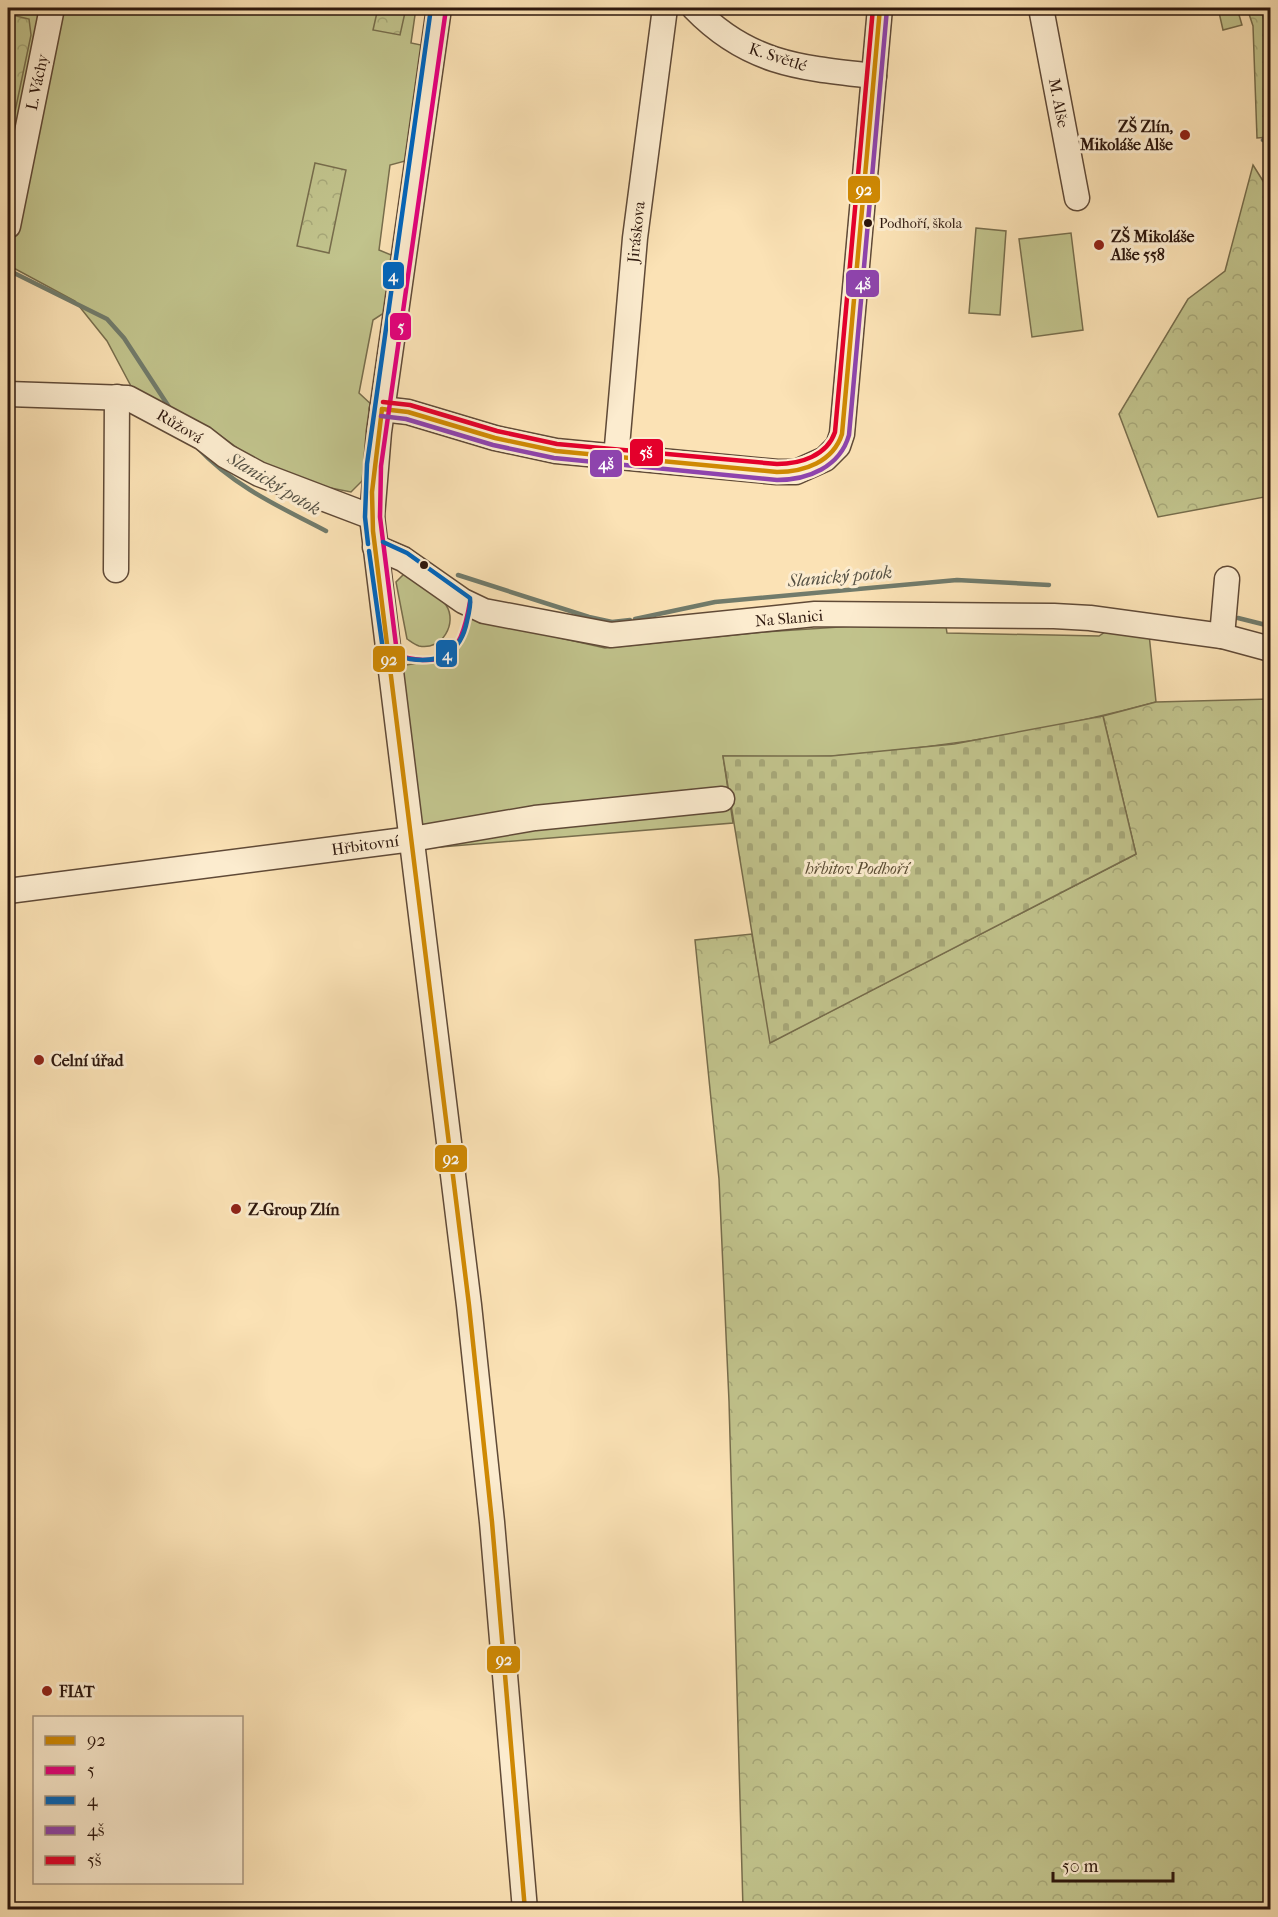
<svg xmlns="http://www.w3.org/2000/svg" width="1278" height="1917" font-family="'IM FELL French Canon',serif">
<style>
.grass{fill:#c1c38c;stroke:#776d4c;stroke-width:1.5}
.forest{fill:url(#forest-crowns);stroke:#776d4c;stroke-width:1.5}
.cemetery{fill:url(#cemetery-stones);stroke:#776d4c;stroke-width:1.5}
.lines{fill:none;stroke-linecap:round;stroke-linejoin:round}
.stream{stroke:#717b6b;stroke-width:4.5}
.minor-casing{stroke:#604a37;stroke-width:27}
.minor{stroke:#fceccf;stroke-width:24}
.bus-1-casing{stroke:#fceccf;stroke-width:9}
.bus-2-casing{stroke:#fceccf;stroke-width:9}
.bus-3-casing{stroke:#fceccf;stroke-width:9}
.bus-4-casing{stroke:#fceccf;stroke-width:9}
.bus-5-casing{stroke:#fceccf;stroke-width:9}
.bus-1{stroke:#cf8903;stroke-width:4.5}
.bus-2{stroke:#e5007d;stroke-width:4.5}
.bus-3{stroke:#0065bd;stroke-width:4.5}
.bus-4{stroke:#8e44ad;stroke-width:4.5}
.bus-5{stroke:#e4002b;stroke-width:4.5}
.poi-dot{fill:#8f2418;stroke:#fceccf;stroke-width:2}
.bus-dot{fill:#2d170d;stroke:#fceccf;stroke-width:2}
.labels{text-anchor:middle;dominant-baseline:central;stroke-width:6;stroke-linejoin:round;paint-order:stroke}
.bus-label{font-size:14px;fill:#2d170d;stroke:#fceccf;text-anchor:start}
.street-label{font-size:16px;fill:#2d170d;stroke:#fceccf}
.poi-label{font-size:16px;font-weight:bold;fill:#2d170d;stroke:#fceccf;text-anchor:start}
.park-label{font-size:16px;font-style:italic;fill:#594b33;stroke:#fceccf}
.water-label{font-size:18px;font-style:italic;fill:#555144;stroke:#fceccf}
.line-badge{stroke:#fceccf;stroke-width:2}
.badge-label{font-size:16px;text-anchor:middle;font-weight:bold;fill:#fff}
</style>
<defs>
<pattern id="forest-crowns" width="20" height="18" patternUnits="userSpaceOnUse" patternTransform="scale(1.5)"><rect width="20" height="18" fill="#c1c38c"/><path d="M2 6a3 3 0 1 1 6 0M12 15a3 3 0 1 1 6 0" fill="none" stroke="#a6a778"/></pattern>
<pattern id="cemetery-stones" width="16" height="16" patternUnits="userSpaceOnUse" patternTransform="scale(1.5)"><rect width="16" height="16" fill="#c1c38c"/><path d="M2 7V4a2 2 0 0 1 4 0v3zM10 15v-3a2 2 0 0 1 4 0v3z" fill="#a6a778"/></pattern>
</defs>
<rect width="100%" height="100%" fill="#fbe2b5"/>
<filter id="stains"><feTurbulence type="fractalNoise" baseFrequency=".00333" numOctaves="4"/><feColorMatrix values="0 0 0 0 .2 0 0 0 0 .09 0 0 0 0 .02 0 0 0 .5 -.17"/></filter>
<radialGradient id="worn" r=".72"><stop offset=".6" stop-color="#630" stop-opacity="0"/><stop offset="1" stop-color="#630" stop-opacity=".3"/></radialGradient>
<g class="grass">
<path d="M8 8H416L411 43 426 46 409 160 390 165 379 250 396 257 387 311 373 320 359 393 373 406 365 478 351 492 290 480 243 452 207 426 189 421 132 388 107 341 75 301 8 265Z"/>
<path d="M1218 8H1237L1242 25 1223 30Z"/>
<path d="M976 228 1006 231 1000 315 969 313Z"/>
<path d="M1071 233 1083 330 1032 337 1019 239Z"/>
<path d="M404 574C418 583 437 591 446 605 458 623 442 651 419 646 415 645 410 641 407 639L396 582Z"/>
<path d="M471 618 605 648 764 632 945 620 947 633 1099 636 1111 628 1149 634 1156 702C1050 731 941 748 833 756 796 758 759 756 723 756L733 823 429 848 418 817 401 666C445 658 454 663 471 618Z"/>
</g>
<g class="forest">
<path d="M378 8H406L400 35 373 30Z"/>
<path d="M1247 8H1270V137L1257 138 1253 26Z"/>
<path d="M8 14 29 19 31 35 8 145Z"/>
<path d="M315 163 346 170 329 253 297 246Z"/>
<path d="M1253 165 1270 192V496L1158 517 1119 414 1188 299 1225 271Z"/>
<path d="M1270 699V1909H743L729 1401 719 1179 695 940 752 934 771 1042 1136 854 1103 716 1156 702Z"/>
</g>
<path class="cemetery" d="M1103 716 1136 854 770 1043 723 756H831L954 744Z"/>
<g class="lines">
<g class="stream">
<path d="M1263 8 1270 45"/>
<path d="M1263 140 1270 130"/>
<path d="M8 270 107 319 124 338 171 410"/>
<path d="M198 448C233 486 282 508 326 531"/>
<path d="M458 575 589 617 612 622 630 620"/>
<path d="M1238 618 1270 626"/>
<path d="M635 619 715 602 957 580 1049 585"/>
</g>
<defs>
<g id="minor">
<path d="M439 8 379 432 372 517 469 1305 492 1522 525 1910"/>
<path d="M694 8C748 64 801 68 874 76"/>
<path d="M1041 8 1077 198"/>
<path d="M8 226 52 8"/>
<path d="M8 394 128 398 203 438 226 456 259 474 372 517"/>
<path d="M382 409 408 412 495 438 556 451 777 472H796L825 459 838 446 842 434 880 8"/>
<path d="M616 458 635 238 665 8"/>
<path d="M375 547 403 559 463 601 484 611 611 635 815 614 1054 616 1090 618 1222 636 1270 649"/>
<path d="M116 570 117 397"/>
<path d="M1222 636 1227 579"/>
<path d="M8 891 412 839 535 818 722 799"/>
</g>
</defs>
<use href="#minor" class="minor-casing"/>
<use href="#minor" class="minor"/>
<defs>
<g id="bus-1">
<path d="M382 409 372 492 373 531 469 1305 492 1522 525 1910"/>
<path d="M382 409 408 412 495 438 556 451 777 472C804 472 833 462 842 434L880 8"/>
</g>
<g id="bus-2">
<path d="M396 645 380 517 381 466 446 9"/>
<path d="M387 653C444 669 460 660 470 602"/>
</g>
<g id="bus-3">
<path d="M368 544 365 517 367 464 431 8"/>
<path d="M369 551 383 650C390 656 401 657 410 659 440 664 461 652 467 621 469 613 471 605 470 598L407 553 383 542"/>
</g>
<path id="bus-4" d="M381 416 406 419 493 445 554 458 777 480C808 480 840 467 849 435L887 9"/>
<path id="bus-5" d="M383 402 410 405 497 431 557 444 777 464C800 464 827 456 835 432L873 8"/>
</defs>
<use href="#bus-1" class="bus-1-casing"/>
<use href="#bus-2" class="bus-2-casing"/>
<use href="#bus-3" class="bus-3-casing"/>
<use href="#bus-4" class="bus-4-casing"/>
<use href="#bus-5" class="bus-5-casing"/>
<use href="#bus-1" class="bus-1"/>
<use href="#bus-2" class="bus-2"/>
<use href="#bus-3" class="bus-3"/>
<use href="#bus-4" class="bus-4"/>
<use href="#bus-5" class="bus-5"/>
</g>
<g class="poi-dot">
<circle cx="1185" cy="135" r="6"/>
<circle cx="1099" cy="245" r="6"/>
<circle cx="39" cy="1060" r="6"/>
<circle cx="236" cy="1209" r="6"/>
<circle cx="47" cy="1691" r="6"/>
</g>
<g class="bus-dot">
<circle cx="868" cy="223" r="5"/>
<circle cx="424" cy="565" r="5"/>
</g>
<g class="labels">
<g class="bus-label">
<text x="879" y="223">Podhoří, škola</text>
</g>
<g class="street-label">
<text transform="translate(778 57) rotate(18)">K. Světlé</text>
<text transform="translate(37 82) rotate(-78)">L. Váchy</text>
<text transform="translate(1059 103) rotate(79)">M. Alše</text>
<text transform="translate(636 232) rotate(-84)">Jiráskova</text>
<text transform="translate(180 426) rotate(31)">Růžová</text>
<text transform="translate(789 618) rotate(-5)">Na Slanici</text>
<text transform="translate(365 845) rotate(-8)">Hřbitovní</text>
</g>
<g class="poi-label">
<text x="1173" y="126" text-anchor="end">ZŠ Zlín,<tspan x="1173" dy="18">Mikoláše Alše</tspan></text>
<text x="1111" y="236">ZŠ Mikoláše<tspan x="1111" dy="18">Alše 558</tspan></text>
<text x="51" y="1060">Celní úřad</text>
<text x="248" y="1209">Z-Group Zlín</text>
<text x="59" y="1691">FIAT</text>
</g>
<g class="park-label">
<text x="857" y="868">hřbitov Podhoří</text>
</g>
<g class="water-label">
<text transform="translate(274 484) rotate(31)">Slanický potok</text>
<text transform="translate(840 577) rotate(-5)">Slanický potok</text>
</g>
</g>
<g class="line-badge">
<rect x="847" y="175" width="34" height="29" rx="6" fill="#cf8903"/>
<rect x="382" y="261" width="23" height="29" rx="6" fill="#0065bd"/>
<rect x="845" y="269" width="35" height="29" rx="6" fill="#8e44ad"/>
<rect x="389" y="312" width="23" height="29" rx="6" fill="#e5007d"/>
<rect x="629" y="438" width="35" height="29" rx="6" fill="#e4002b"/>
<rect x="589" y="449" width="34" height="29" rx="6" fill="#8e44ad"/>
<rect x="435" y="639" width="23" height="29" rx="6" fill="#0065bd"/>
<rect x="372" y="645" width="34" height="28" rx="6" fill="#cf8903"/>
<rect x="434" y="1144" width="34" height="29" rx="6" fill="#cf8903"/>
<rect x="486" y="1645" width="35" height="29" rx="6" fill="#cf8903"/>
</g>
<g class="badge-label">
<text x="864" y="195">92</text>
<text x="393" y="281">4</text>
<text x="863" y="289">4š</text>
<text x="401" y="332">5</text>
<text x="646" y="458">5š</text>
<text x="606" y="469">4š</text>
<text x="447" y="660">4</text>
<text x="389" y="665">92</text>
<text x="451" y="1164">92</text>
<text x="504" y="1665">92</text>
</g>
<rect width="1278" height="1917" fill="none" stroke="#fbe2b5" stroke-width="30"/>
<rect x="9" y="9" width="1260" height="1899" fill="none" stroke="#2d170d" stroke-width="3"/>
<rect x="15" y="15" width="1248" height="1887" fill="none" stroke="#2d170d" stroke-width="1.5"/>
<rect x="33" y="1716" width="210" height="168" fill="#fceccf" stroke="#a99781" stroke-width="1.5"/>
<rect x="45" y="1736" width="30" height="9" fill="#cf8903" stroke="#a99781" stroke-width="1.5"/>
<text x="87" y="1746" font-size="18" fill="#2d170d">92</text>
<rect x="45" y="1766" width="30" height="9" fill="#e5007d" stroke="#a99781" stroke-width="1.5"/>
<text x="87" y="1776" font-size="18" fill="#2d170d">5</text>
<rect x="45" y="1796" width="30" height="9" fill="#0065bd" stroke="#a99781" stroke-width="1.5"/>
<text x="87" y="1806" font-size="18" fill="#2d170d">4</text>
<rect x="45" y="1826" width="30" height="9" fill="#8e44ad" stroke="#a99781" stroke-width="1.5"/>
<text x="87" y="1836" font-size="18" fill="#2d170d">4š</text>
<rect x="45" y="1856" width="30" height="9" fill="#e4002b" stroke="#a99781" stroke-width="1.5"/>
<text x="87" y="1866" font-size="18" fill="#2d170d">5š</text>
<path d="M1053 1872v9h120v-9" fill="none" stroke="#2d170d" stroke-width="3"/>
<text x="1062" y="1872" font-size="18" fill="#2d170d" stroke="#fceccf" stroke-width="4.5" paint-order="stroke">50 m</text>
<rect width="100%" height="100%" filter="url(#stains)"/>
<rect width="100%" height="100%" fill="url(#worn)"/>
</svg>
